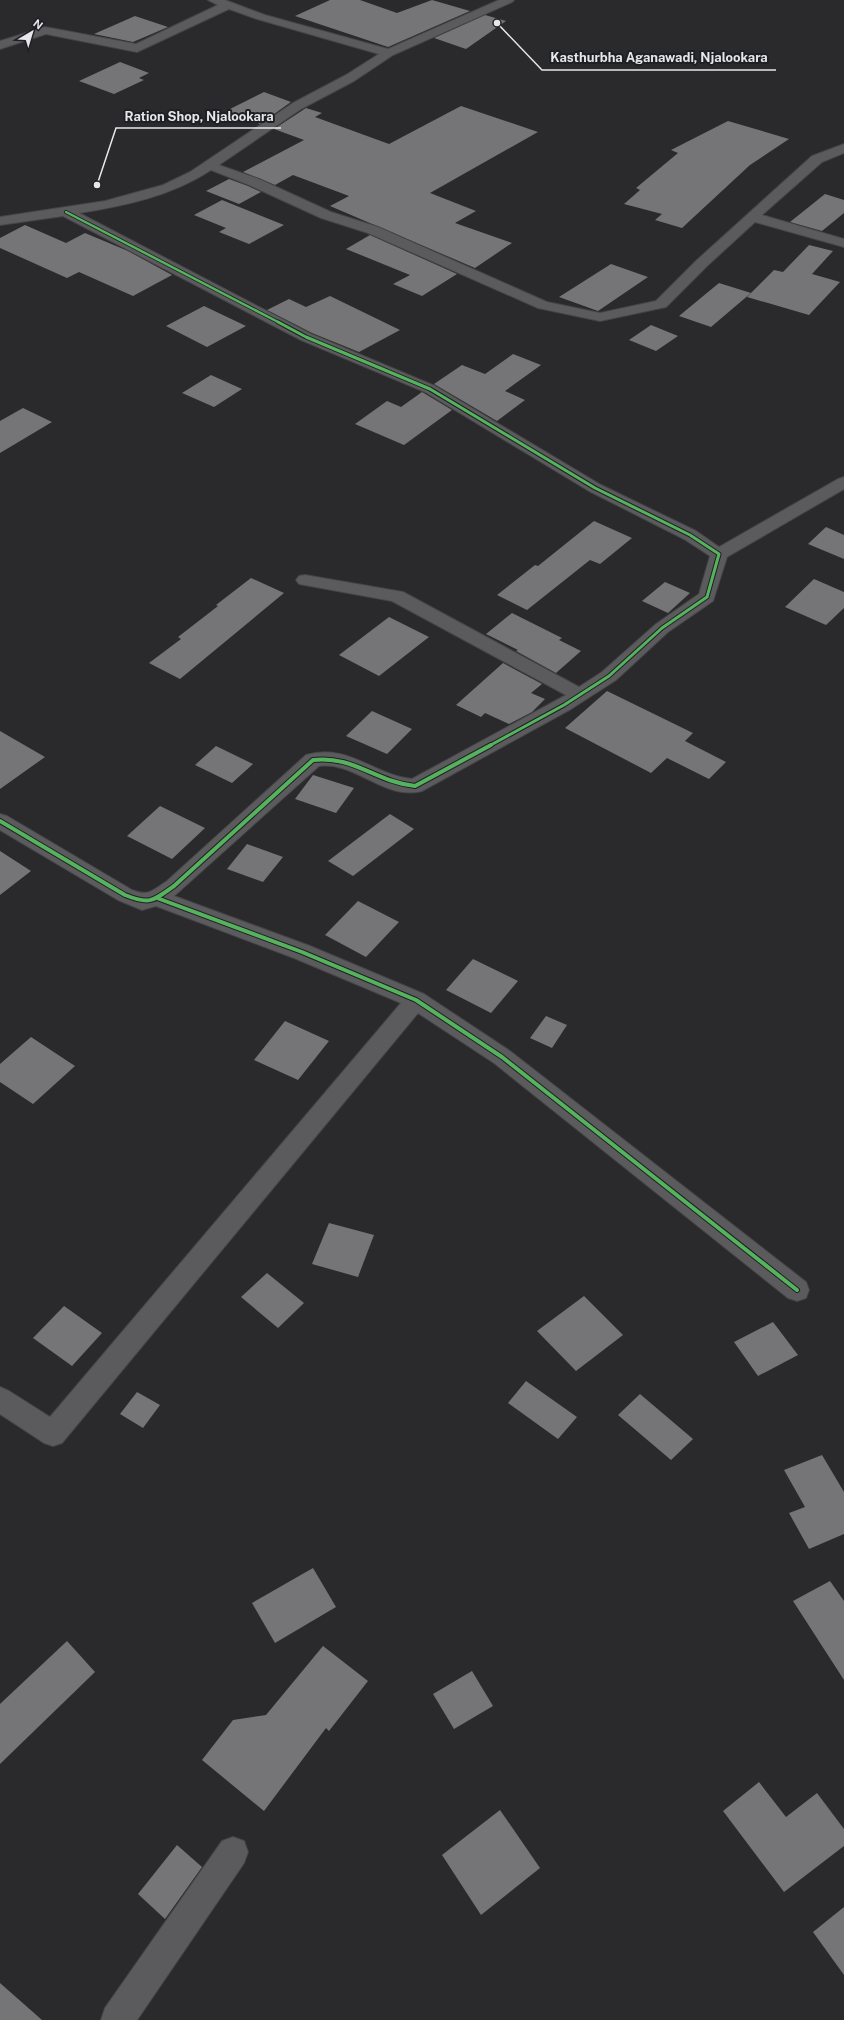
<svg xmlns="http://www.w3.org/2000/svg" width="844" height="2020" font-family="'Public Sans',sans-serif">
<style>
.building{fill:#757578}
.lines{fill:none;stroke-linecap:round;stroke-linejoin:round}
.street-casing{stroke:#454548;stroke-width:2}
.street{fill:#5b5b5d;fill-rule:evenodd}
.cycleway-far2-casing{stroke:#1f2024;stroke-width:4}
.cycleway-far1-casing{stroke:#1f2024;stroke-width:5}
.cycleway-casing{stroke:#1f2024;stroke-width:6}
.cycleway-far2{stroke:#56b35d;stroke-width:2.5}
.cycleway-far1{stroke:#56b35d;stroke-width:3}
.cycleway{stroke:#56b35d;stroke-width:4}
.leader{fill:none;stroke:#e7e7ea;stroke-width:1.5}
.callout-dot{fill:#e7e7ea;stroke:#1f2024;stroke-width:1.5}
.callout-label{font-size:13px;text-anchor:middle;font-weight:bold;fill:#e7e7ea;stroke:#1f2024;stroke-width:4;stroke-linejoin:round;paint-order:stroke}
</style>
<rect width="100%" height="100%" fill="#2a2a2d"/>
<g class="building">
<path d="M330 0H360L397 13 432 0 470 11 388 47 295 16Z"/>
<path d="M485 15 506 21 466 49 434 38Z"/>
<path d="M135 16 168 27 133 42 94 34Z"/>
<path d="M120 62 149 73 139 78 144 80 114 94 79 81Z"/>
<path d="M264 92 291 102 260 124 226 111Z"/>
<path d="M461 106 538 132 430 193 476 211 455 223 512 243 475 268 330 206 349 196 293 175 275 185 243 172 304 140 274 129 306 108 322 113 315 117 389 144Z"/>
<path d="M728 121 789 139 750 165 682 228 655 220 662 214 624 204 640 190 636 188 678 153 671 150Z"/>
<path d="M229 179 248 186 261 192 239 204 206 191Z"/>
<path d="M825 194 844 200V213L822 231 790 222Z"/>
<path d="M222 200 284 225 249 244 219 232 226 228 194 215Z"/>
<path d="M25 225 66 243 85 233 128 251 172 275 133 296 79 272 67 278 0 248V238Z"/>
<path d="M370 235 457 274 422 296 393 284 410 275 346 249Z"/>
<path d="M809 245 833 251 812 274 840 282 809 315 747 297 774 270 783 272Z"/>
<path d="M611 264 648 277 598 311 559 297Z"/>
<path d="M719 283 751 293 711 327 679 316Z"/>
<path d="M330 296 400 330 359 352 312 333 267 310 289 299 306 307Z"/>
<path d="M204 306 246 326 207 347 166 326Z"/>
<path d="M651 325 678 336 656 351 629 340Z"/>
<path d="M513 354 541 365 505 391 525 400 497 421 434 384 462 365 485 374Z"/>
<path d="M211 375 242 389 214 407 182 393Z"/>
<path d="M422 392 452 410 404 445 355 424 387 401 401 407Z"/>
<path d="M23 408 52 422 0 453V421Z"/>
<path d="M594 521 632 538 600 564 590 560 527 610 497 595 535 565 538 566Z"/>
<path d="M826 527 844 535V559L808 544Z"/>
<path d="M251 578 284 593 180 679 149 663 181 639 178 637 218 606 216 605Z"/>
<path d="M814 579 844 592V608L826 625 785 607Z"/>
<path d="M665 582 690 593 668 613 642 601Z"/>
<path d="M512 613 562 638 559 640 581 651 556 673 516 651 518 650 486 634Z"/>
<path d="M389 617 429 637 379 676 339 655Z"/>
<path d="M503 663 542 684 531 693 545 699 532 712 509 724 485 713 481 717 456 705Z"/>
<path d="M607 691 693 733 685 741 726 762 709 779 667 758 651 773 565 728Z"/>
<path d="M372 711 412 729 387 754 346 736Z"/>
<path d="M0 731 45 757 0 789Z"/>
<path d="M216 746 253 764 232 783 195 765Z"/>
<path d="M313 775 354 788 336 813 295 799Z"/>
<path d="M160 806 205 828 172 859 127 836Z"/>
<path d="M390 814 414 829 353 876 328 861Z"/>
<path d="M247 844 283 857 263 882 227 869Z"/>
<path d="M0 851 31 871 0 895Z"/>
<path d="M358 901 399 922 366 957 325 935Z"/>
<path d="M473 959 518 981 491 1013 446 990Z"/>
<path d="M546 1016 567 1025 552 1048 530 1038Z"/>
<path d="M285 1021 329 1041 298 1080 254 1060Z"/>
<path d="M31 1037 75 1066 33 1104 0 1082V1064Z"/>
<path d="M329 1223 374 1235 358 1277 312 1264Z"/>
<path d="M267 1273 304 1303 278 1328 241 1297Z"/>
<path d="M584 1296 623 1335 576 1371 537 1331Z"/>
<path d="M64 1306 102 1333 72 1366 33 1338Z"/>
<path d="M773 1322 798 1355 758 1376 734 1342Z"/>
<path d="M526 1381 577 1417 558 1439 508 1403Z"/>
<path d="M137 1392 160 1405 143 1428 120 1414Z"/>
<path d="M640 1394 693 1439 671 1460 618 1415Z"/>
<path d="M822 1455 844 1492V1534L809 1549 789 1513 805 1507 784 1470Z"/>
<path d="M313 1568 336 1607 275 1643 252 1603Z"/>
<path d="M830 1581 844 1601V1680L793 1601Z"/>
<path d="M67 1641 95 1672 0 1764V1704Z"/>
<path d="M323 1646 368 1681 329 1731 326 1728 264 1811 202 1760 233 1720 266 1715Z"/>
<path d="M472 1671 493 1706 454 1729 433 1694Z"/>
<path d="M759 1782 786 1817 817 1793 844 1829V1846L784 1892 723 1811Z"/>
<path d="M500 1810 540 1868 481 1915 442 1855Z"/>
<path d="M177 1845 202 1867 165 1919 138 1894Z"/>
<path d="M844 1907V1975L813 1932Z"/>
<path d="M0 1983 42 2020H0Z"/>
</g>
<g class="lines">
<defs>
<g id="street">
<path d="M208 0H225L265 15 388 49 499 0H514L512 2 393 55 354 81 301 109 219 165 259 179 331 212 378 227 547 302 600 313 656 301 697 260 812 156 844 144V153L822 162 762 215 844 239V247L755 222 707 266 666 307 600 321 538 308 368 233 321 218 249 185 211 170C172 196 124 206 79 213L311 334 435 386 601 485 696 531 719 547 838 479 844 477V489L727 557 713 601 668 632 616 680 571 709 422 791C385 801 355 761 319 766L174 896 310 946 424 994 510 1051 806 1282 809 1290 806 1298 797 1301 788 1298 494 1063 418 1013 62 1443 53 1446 44 1443 0 1414V1387L9 1391 50 1417 401 1003 294 958 156 906 142 910 118 900 0 830V814L7 816 132 890C149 897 153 890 167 881L306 755C349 743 373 775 412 779L566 695 392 601 299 584 296 580 299 576 305 575 403 592 579 687 602 672 656 624 699 594 710 556 684 539 589 491 425 392 301 340 63 216 0 225V217L105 201 163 185 190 172 293 103 346 75 379 54 257 19 229 9 137 52 46 34 0 49V41L45 27 136 44 218 5Z"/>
<path d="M233 1837 244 1841 248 1852 244 1863 137 2020H101L105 2008 222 1841Z"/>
</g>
</defs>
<use href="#street" class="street-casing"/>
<use href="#street" class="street"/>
<defs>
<path id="cycleway-far2" d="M66 212 280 323"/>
<path id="cycleway-far1" d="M278 322 306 337 430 389 595 488 690 535 719 554 707 597 662 628 609 676 564 705 489 746"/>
<g id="cycleway">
<path d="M0 821 125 895C150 905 153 901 174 886L313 760C353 755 376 782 415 786L491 745"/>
<path d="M157 898 302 952 416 1000 502 1057 797 1290"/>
</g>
</defs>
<use href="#cycleway-far2" class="cycleway-far2-casing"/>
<use href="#cycleway-far1" class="cycleway-far1-casing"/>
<use href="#cycleway" class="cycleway-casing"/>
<use href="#cycleway-far2" class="cycleway-far2"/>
<use href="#cycleway-far1" class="cycleway-far1"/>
<use href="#cycleway" class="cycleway"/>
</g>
<path class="leader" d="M497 23L542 70H776M97 185L116 128H281"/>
<g class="callout-dot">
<circle cx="497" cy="23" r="4"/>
<circle cx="97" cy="185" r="4"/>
</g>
<g class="callout-label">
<text x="659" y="62">Kasthurbha Aganawadi, Njalookara</text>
<text x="199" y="121">Ration Shop, Njalookara</text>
</g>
<g transform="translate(32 32) rotate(38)" stroke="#1f2024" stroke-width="3" paint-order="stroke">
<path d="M0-3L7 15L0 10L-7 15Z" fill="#e7e7ea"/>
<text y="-6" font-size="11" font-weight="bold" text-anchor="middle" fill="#e7e7ea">N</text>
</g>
</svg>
